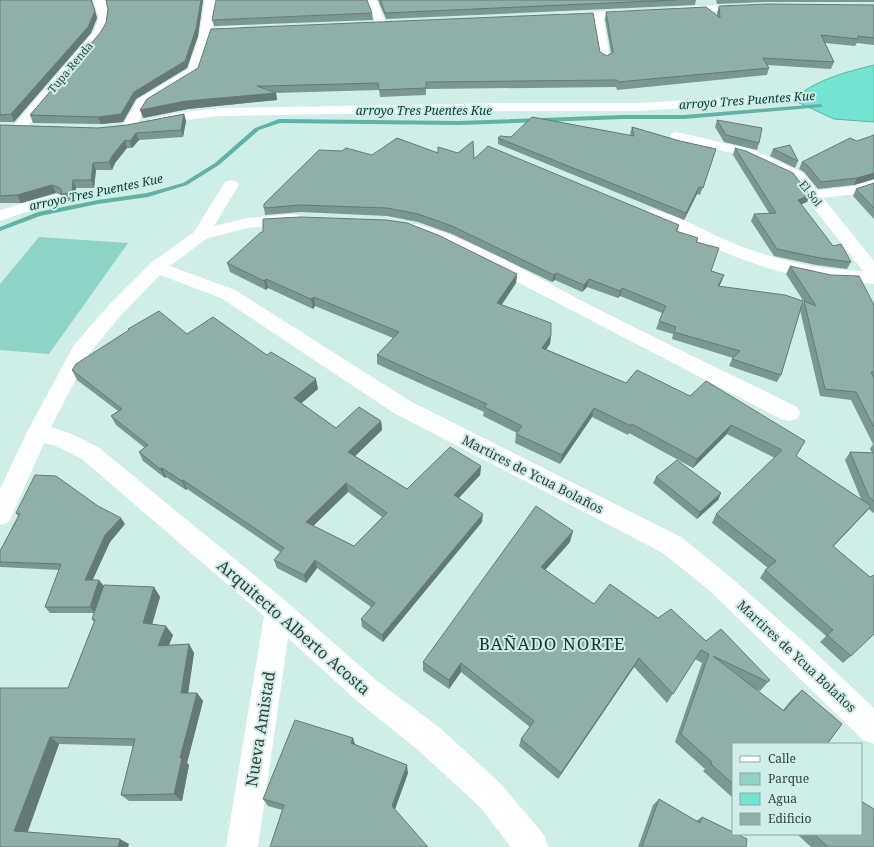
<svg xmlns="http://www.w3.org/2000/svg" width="874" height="847" font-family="'Noto Serif',serif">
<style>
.green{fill:#8dd3c6}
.water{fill:#73e4d1;stroke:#60b2a5}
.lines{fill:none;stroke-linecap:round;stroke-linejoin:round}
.stream{fill:#60b2a5;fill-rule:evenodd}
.service{fill:#fff;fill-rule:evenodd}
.minor{fill:#fff;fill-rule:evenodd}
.wall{fill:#7c9691;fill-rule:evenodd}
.shaded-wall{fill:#657a76}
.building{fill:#90afa9;stroke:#657a76;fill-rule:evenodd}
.labels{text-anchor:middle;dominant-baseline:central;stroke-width:4;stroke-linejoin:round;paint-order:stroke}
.far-street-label{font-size:11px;fill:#323f3d;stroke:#ceeee7}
.far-water-label{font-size:12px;font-style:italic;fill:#023932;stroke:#ceeee7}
.street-label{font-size:13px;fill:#323f3d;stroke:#ceeee7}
.near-street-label{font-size:16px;fill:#323f3d;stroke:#ceeee7}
.near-neighbourhood-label{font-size:17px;letter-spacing:1px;fill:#18342f;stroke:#ceeee7}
</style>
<rect width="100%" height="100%" fill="#ceeee7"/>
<path class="green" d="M39 237 128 243 49 354 0 350V284Z"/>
<path class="water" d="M874 65V122L834 119 793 100C814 80 846 72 874 65Z"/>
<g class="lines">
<path class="stream" d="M820 104 822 105V107L684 119H623L459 125 280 123 259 130 219 165 187 185 148 197 98 204 40 216 0 231V227L38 212 98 200 147 193 183 183 215 163 255 128 279 119 459 121 623 115H684Z"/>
<g class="service">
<path d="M367 0H377L386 24 384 26 381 27 376 24Z"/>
<path d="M598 12 603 15 610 59 605 62 600 59 593 15Z"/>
<path d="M874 180V188L856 194 812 199 807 198 805 195 807 192 812 191 854 186Z"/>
</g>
<g class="minor">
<path d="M93 0H105C111 14 111 22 103 36L24 131 19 132 14 131 12 128 14 125 94 31 99 18Z"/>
<path d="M205 0H217L212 28 239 26 243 27 245 30 243 33 239 34 211 35 199 74 148 105 134 130 129 131 124 130 122 127 137 100 188 69 199 36Z"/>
<path d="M749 4 755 7 753 9 679 13 675 12 673 10 675 8 679 7Z"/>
<path d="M635 10 639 11 641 13 639 15 563 19 559 18 557 16 559 14 563 13Z"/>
<path d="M791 94 796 95 798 98 796 101 638 111H512L220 116 176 121 155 126 150 125 148 122 150 119 176 113 220 108 512 103H638Z"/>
<path d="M677 132 754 150 803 173 874 261V284C852 282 829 282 807 278 750 267 699 241 646 218L644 214 646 210 652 209C678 215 703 230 728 241 774 260 813 269 863 271L791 179 744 156 672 139 670 136 672 133Z"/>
<path d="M231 180 237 182 239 185 214 226 247 218 293 214 299 215 301 219 299 223 293 224 247 228 206 239 170 266 235 290 410 401 681 537 728 575 804 642 874 708V744L863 740 710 591 663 553 394 413 221 298 160 275 122 314 89 354 51 427 72 434 98 447 287 602 377 681 440 728 502 785 544 835 548 847H511L480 807 418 750 357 701 288 638 258 847H226L264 616 82 459 56 446 44 443 9 522 0 525V489L27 432 74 345 108 306 151 263 194 232 225 182Z"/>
<path d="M56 194 62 196 64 199 62 202 17 215 0 221V210Z"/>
<path d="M416 224C473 238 532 275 584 302 654 338 726 372 797 407L800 413 797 419 789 421 781 419 473 259 410 233 408 229 410 225Z"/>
</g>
</g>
<g class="wall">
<path d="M0 0H92L97 18 91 33 14 122H0Z"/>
<path d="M106 0H203L198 36 187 68 136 99 123 122 101 124 33 123 30 115 100 33 106 23 108 9Z"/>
<path d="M378 0H696L695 5 386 19Z"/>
<path d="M716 0H874V2H766L717 4Z"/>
<path d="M874 5V45L857 43 855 46 825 43 834 62 831 69 767 65 769 68 767 75 617 90 616 87 426 89V95L380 97 379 90 275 93H276L277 100 188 109 143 118 198 68 600 52 607 56 611 53 605 19 606 12 717 16V13L719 6Z"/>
<path d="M372 13 373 20 214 26 212 20Z"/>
<path d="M184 114 186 121 183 137 139 140 132 148H127L115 163 112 170H96L94 188H76L75 201H64L61 195 56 193 21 203H0V125L98 128 127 125Z"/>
<path d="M717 120 759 143 757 150 724 142 715 127Z"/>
<path d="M632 127 680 141 716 149 700 195 697 194 684 220 498 144V138L511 137 631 136 630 134Z"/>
<path d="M735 148 810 195 807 202 801 204 833 246 851 262 847 269 816 265 774 256 751 221 754 214 769 213 733 155Z"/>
<path d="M773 149 798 161 795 168 770 156Z"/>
<path d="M438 153 474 159 679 225 677 232 698 238 697 242 711 271 724 275 719 286 801 307 804 302 786 274 790 266 874 305V512L873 513 869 509 833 547 851 656 843 663 820 642 826 636 760 578 765 570 768 568 712 523 716 514 775 458 727 434 693 468 629 433 628 435 592 417 560 464 515 443 516 434 517 433 483 416 484 412 377 364V355L393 338 315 306 313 309 268 288 266 290 230 272 227 263 517 274 516 283 501 305 551 335 550 344 546 349 626 383 637 370 796 456 861 499 845 460 850 452 872 453 870 449 873 444 851 400 820 396 800 310 781 375 777 382 729 366 732 359 733 358 672 339 673 334 656 329 662 313 620 296 618 298 587 287 582 292 555 280 552 282 452 234 418 222 387 216 301 212 265 215 264 208 372 155Z"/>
<path d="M802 162 874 179 854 185 818 189 804 172 799 169Z"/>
<path d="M874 183V219L853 196 856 189Z"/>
<path d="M128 329 187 334 267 355 318 389 301 403 336 428 381 421 382 430 355 456 407 489 481 466 480 475 459 498 482 522 383 642 362 627 361 619 371 607 317 568 306 583 277 568 274 560 280 552 187 489 186 490 166 477 165 478 143 461 139 452 145 448 116 425 111 416 118 411 77 380 72 370 129 330ZM348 492 382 517 354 546 313 526Z"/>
<path d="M656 477 721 493 718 500 697 519 653 483Z"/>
<path d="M98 506 125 524 110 542 92 580 104 586 154 587 160 597 152 624 173 635 169 645 189 644 194 653 188 693H197L203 701 187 763 189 765 182 801H129L121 795 133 746 59 744 27 832 129 844 0 847 68 688 94 622 92 619 94 613H50L45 607 59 570 1 567H0V551L18 516 16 513Z"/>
<path d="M570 542 545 570 594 604 658 618 706 641 768 682 760 691 754 688 783 710 792 699 802 690 842 724 733 744V798L703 771 705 769 675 742 702 663 695 659 667 703 634 667 558 779 519 746 521 739 530 727 461 672 449 689 423 671V662Z"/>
<path d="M353 738 355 744 408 773 395 809 282 810 268 806 263 799Z"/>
<path d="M659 799 696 821 702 817 746 847H638L653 805Z"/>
<path d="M797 834H861L874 847H811Z"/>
</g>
<g class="shaded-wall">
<path d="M201 0H203L198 36 187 68 136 99 123 122 101 124 98 117 134 92Z"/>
<path d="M95 11 97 18 91 33 14 122 11 114Z"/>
<path d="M276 93 277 100 188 109 143 118 140 110 186 101Z"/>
<path d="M184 114 186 121 183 137 181 130Z"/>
<path d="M136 133 139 140 132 148 130 141Z"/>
<path d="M125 140 127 148 115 163 112 170 109 162 112 156Z"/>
<path d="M93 163 96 170 94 188 91 180Z"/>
<path d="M874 173V179L854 185 857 178Z"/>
<path d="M73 180 76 188 75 201 72 193Z"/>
<path d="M52 185 56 193 21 203 17 195Z"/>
<path d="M699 187 697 194 684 220 686 213Z"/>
<path d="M810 195 807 202 795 207 798 200Z"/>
<path d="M556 273 555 280 552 282 554 275Z"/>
<path d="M517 274 516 283 497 312V303Z"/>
<path d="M724 275 721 283 715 293 718 286Z"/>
<path d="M266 279 268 288 266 290 264 281Z"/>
<path d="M589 279 587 287 582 292 584 285Z"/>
<path d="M622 288 620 296 618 298 620 291Z"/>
<path d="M314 297 315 306 313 309 311 299Z"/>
<path d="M551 335 550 344 541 357 542 348Z"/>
<path d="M316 379 318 389 296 408 294 398Z"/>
<path d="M594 408 592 417 560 464 562 455Z"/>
<path d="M381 421 382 430 350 461 348 452Z"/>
<path d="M731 425 727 434 693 468 697 459Z"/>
<path d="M481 466 480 475 453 504 454 495Z"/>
<path d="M162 468 166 477 165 478 160 469Z"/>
<path d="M183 480 187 489 186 490 182 481Z"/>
<path d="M346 483 348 492 308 531 306 522Z"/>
<path d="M721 493 718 500 697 519 700 512Z"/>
<path d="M871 506 864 514 826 554 833 546Z"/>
<path d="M483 514 482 522 383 642 382 635Z"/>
<path d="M121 518 125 524 110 542 90 586 85 580 105 535Z"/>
<path d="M573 531 570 542 538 578 541 567Z"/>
<path d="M315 560 317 568 306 583 304 575Z"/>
<path d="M99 580 104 586 95 613 90 607Z"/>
<path d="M154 587 160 597 150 632 143 623Z"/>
<path d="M166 626 173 635 165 655 158 646Z"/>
<path d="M189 644 194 653 187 701 181 693Z"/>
<path d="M639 658 634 667 558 779 561 773Z"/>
<path d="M461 663V672L449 689V680Z"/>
<path d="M197 693 203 701 187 763 189 765 182 801 174 794 180 758Z"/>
<path d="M50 737 59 744 26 837 14 831Z"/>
<path d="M353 738 355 746 351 743Z"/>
<path d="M407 765 408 773 394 812 392 806Z"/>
<path d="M120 839 129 844 128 847H118Z"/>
</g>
<g class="building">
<path d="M0 0H91L95 11 88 27 11 114 0 115Z"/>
<path d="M106 0H201L196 29 185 61 134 92 121 114 98 117 30 115 100 33 106 23 108 9Z"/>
<path d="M216 0H367L372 13 212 20Z"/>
<path d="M380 0H675L385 13Z"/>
<path d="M768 4 874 5V38L858 36V39L821 35 834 62 763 58 769 68 618 82 617 80 426 82V88L379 90 378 83 265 86H257L276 93 186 101 140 110 147 99 198 68 211 29 593 13 600 52 607 56 613 52 606 12 706 7 720 18 719 6Z"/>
<path d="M184 114 181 130 136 133 130 141 125 140 112 156 109 162 93 163 91 180H73L72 193 61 194 62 191 60 188 52 185 17 195 0 196V125L98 128 127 125Z"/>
<path d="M532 117 634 136 632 127 680 141 716 149 703 188 699 187 686 213 498 138 500 136 511 137Z"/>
<path d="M717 120 762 128 759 143 726 135Z"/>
<path d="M874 135V173L857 178 821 182 807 165 802 162 850 138 857 141Z"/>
<path d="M397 138 438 153V147L458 153 473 141 474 159 488 146 679 225 676 231 698 238 696 242 719 248 711 271 724 275 718 286 785 295 803 301 781 375 732 359 740 351 674 332 676 327 659 321 666 306 622 288 620 291 589 279 584 285 556 273 554 275 452 226 418 214 387 208 300 205 264 208V204L319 150 342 151 346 148 372 155Z"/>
<path d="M790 145 798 161 773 149Z"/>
<path d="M735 148 746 151 793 173 810 195 798 200 833 246 841 244 851 262 820 258 777 249 754 214 776 213Z"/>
<path d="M874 183V208L856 189Z"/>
<path d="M300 217 386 220 407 223 438 235 517 274 497 303 551 323V335L542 348 626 383 637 370 690 396 706 381 805 441 796 456 871 506 833 546 870 577 874 575V634L851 656 827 635 833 630 765 570 776 561 716 514 782 450 731 425 697 459 632 424 631 426 594 408 562 455 516 434 522 426 484 407 487 404 377 355 399 332 314 297 311 299 266 279 264 281 227 263 261 232H263V219Z"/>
<path d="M790 266 831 275 859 276 874 305V372H871L874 378V427L856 392 825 389 804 301 816 306Z"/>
<path d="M159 311 187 334 213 317 267 355 271 352 316 379 294 398 336 428 359 407 381 421 348 452 407 489 450 447 481 466 454 495 483 514 382 635 361 619 375 603 315 560 304 575 274 560 284 548 183 480 182 481 162 468 160 469 139 452 148 445 111 416 122 409 72 370 76 364 129 330 128 329ZM346 483 387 513 354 546 306 522Z"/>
<path d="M850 452 874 453V501L869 497Z"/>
<path d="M677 460 721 493 700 512 656 477Z"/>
<path d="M35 475 56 476 98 506 121 518 105 535 85 580H99L90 607H45L61 564 0 562V551L20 514 16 513Z"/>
<path d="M536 506 573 531 541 567 594 604 610 584 658 618 671 609 706 641 721 629 770 680 768 682 713 656 784 711 802 690 842 724 827 744H733V784L711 764 712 762 681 734 709 654 701 650 673 694 639 658 561 773 521 739 534 721 461 663 449 680 423 662Z"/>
<path d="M104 585 154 587 143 623 166 626 158 646 189 644 181 693H197L180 758H182L174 794 121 795 135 739 50 737 14 831 120 839 118 847H0V688H68L95 620 92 619Z"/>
<path d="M295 720 353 738 351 743 407 765 392 806 428 847H270L284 805 263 799Z"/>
<path d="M659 799 700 823 702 817 733 832V834H737L747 839 746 847H642Z"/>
<path d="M861 801 874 809V847H828L814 834H861Z"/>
</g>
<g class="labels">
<g class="far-street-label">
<text transform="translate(70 67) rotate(-50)">Tupa Renda</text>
<text transform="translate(811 193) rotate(52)">El Sol</text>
</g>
<g class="far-water-label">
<text transform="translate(747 100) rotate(-4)">arroyo Tres Puentes Kue</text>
<text x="424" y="110">arroyo Tres Puentes Kue</text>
<text transform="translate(96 192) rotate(-12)">arroyo Tres Puentes Kue</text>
</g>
<g class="street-label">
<text transform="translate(533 474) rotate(27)">Martires de Ycua Bolaños</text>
<text transform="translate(797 656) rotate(43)">Martires de Ycua Bolaños</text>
</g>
<g class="near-street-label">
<text transform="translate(294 627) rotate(41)">Arquitecto Alberto Acosta</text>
<text transform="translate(260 729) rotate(-81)">Nueva Amistad</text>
</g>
<g class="near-neighbourhood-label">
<text x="552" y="643">BAÑADO NORTE</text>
</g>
</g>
<rect x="732" y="743" width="130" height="92" fill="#ceeee7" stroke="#90a8a3"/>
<rect x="740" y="756" width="20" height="6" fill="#ffffff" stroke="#90a8a3"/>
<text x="768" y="763" font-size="12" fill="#323f3d">Calle</text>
<rect x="740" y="773" width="20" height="12" fill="#8dd3c6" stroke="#90a8a3"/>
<text x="768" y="783" font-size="12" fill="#323f3d">Parque</text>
<rect x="740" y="793" width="20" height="12" fill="#73e4d1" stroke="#90a8a3"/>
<text x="768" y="803" font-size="12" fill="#323f3d">Agua</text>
<rect x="740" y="813" width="20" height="12" fill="#90afa9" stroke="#90a8a3"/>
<text x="768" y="823" font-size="12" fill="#323f3d">Edificio</text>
</svg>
